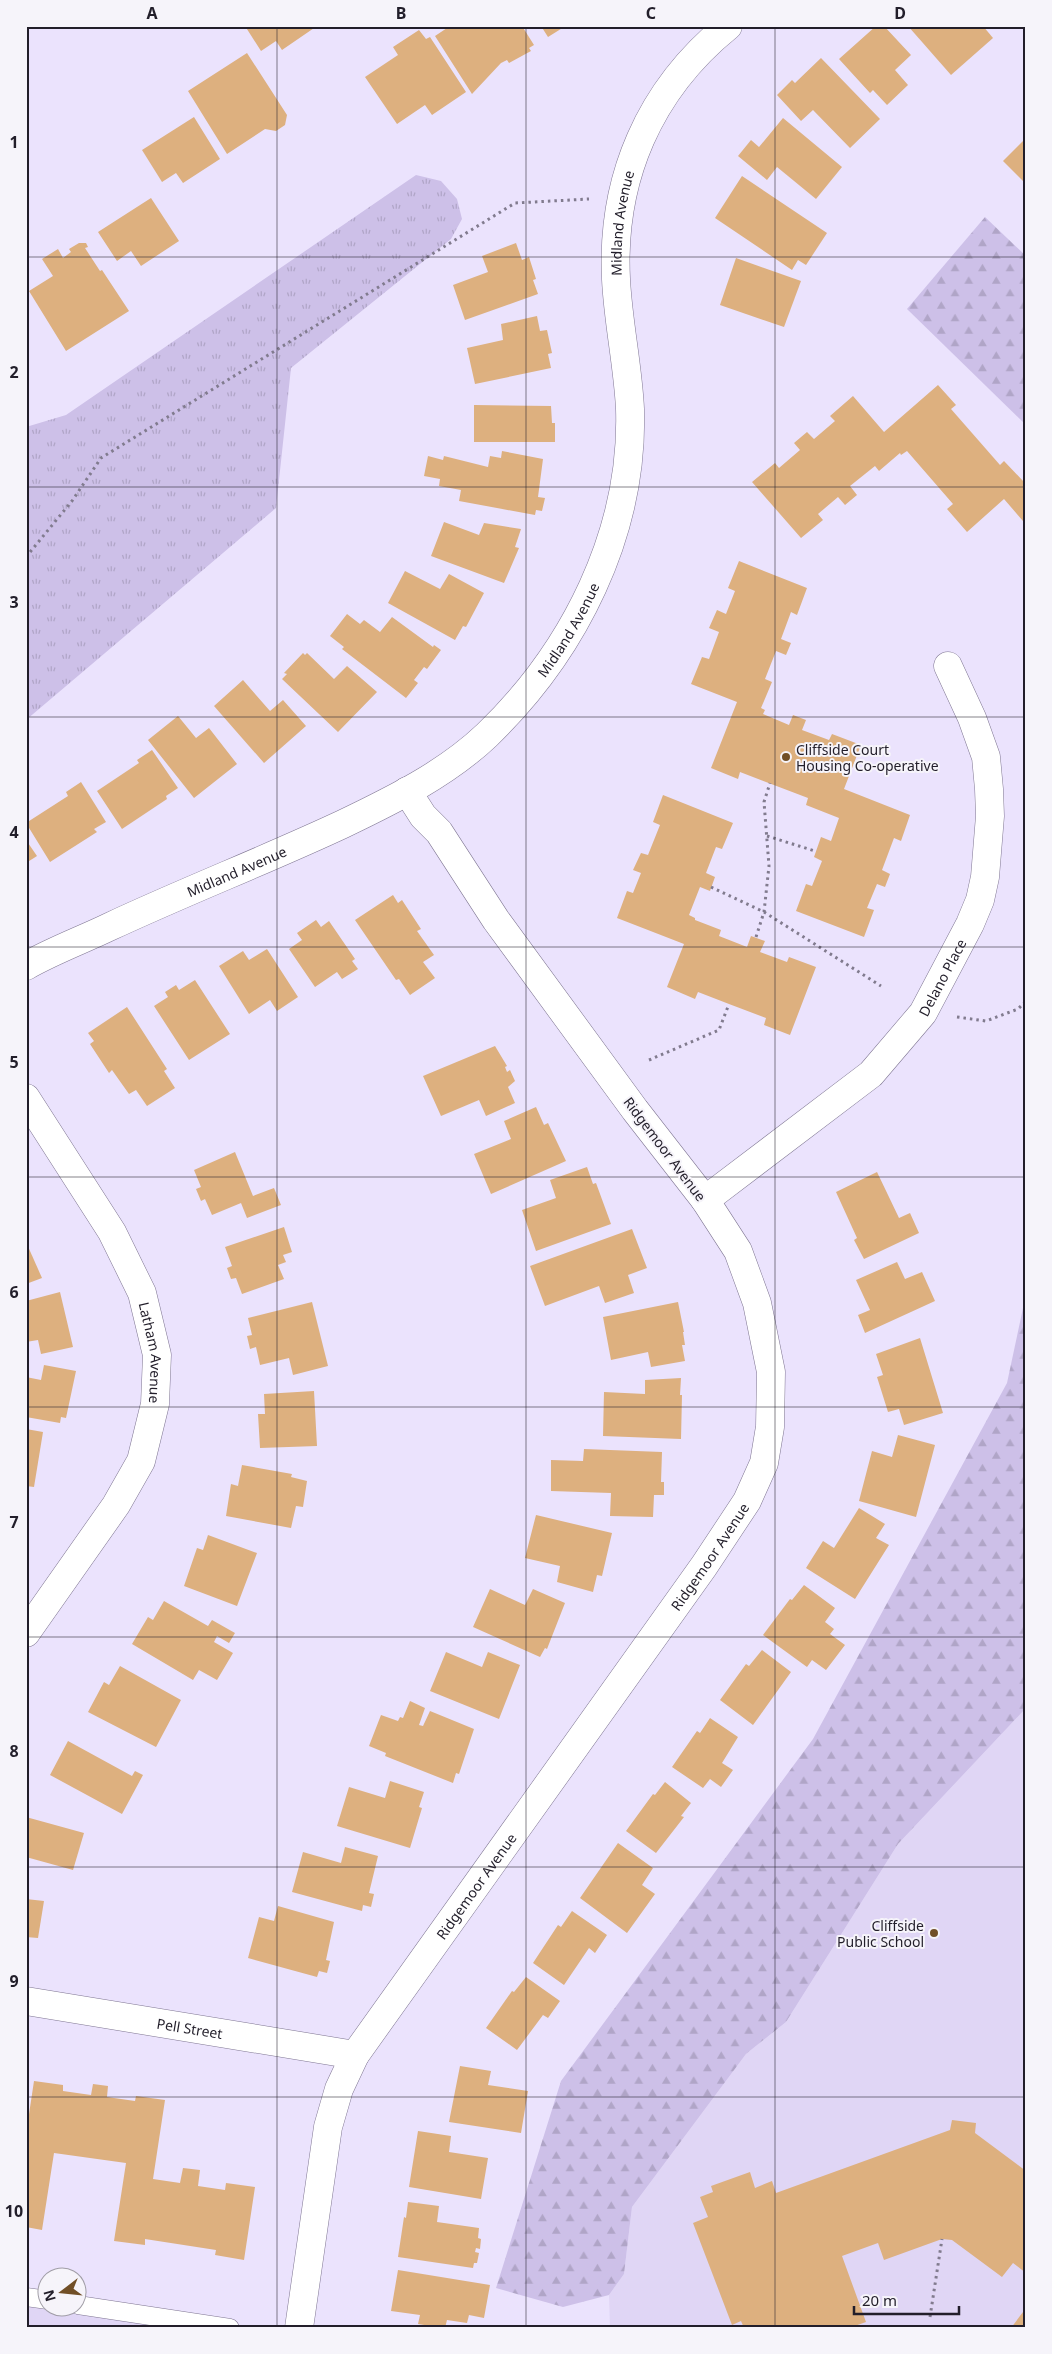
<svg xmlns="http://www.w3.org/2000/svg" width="1052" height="2354" font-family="'Noto Sans',sans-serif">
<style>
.built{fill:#e0d6f5}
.forest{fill:url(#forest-firs)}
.park{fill:url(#park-tufts)}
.building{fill:#ddb07f}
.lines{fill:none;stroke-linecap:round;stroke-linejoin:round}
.lane-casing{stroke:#7f7692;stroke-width:19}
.street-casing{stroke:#7f7692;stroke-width:29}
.secondary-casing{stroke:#7f7692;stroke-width:29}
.path{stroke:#817b8e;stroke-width:3;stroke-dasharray:2.5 4;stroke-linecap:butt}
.lane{stroke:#fff;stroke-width:18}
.street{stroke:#fff;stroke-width:28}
.secondary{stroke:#fff;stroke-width:28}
.grid{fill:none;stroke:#221e2a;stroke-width:1;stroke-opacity:0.55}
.poi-dot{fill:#714f27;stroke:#f6f4fa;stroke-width:2}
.labels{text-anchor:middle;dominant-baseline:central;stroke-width:4;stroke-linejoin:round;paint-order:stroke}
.street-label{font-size:14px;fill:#221e2a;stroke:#f6f4fa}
.poi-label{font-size:14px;fill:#221e2a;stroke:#f6f4fa;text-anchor:start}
.neatline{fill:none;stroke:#221e2a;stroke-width:2}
.grid-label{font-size:16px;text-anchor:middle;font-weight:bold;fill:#221e2a}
</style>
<defs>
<pattern id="forest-firs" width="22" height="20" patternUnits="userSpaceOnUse" patternTransform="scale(1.25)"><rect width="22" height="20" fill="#cdc0e8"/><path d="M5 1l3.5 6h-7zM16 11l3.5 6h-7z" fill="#b0a5c7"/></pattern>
<pattern id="park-tufts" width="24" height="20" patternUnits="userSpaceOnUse" patternTransform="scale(1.25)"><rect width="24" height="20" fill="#cdc0e8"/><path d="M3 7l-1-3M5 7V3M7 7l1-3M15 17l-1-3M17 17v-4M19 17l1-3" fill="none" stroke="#b0a5c7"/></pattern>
</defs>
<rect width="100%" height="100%" fill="#ebe3fd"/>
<g class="built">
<path d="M1026 1708V2328H610L609 2295 624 2274 632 2207 746 2054 786 2022 898 1844Z"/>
<path d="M26 2297 48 2306H78V2304L243 2328H26Z"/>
</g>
<g class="forest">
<path d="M985 217 1026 256V425L907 309Z"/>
<path d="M1026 1294V1708L898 1844 786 2022 746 2054 632 2207 624 2274 609 2295 563 2307 496 2288 561 2081 813 1739 1007 1383Z"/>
</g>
<path class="park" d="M416 175 441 181 457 199 462 219 451 239 291 368 276 508 26 720V427L66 415Z"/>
<g class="building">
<path d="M245 26H317L282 50 276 41 261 51Z"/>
<path d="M450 26H522L534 45 529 48 531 51 509 63 507 60 501 63 472 94 435 36Z"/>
<path d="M541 26H569L565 29 564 27 548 37Z"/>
<path d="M876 26H884L911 55 895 70 908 85 887 105 873 90 870 93 839 59Z"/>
<path d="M908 26H983L993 38 951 75Z"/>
<path d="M419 30 426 39 430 37 466 92 432 115 425 105 397 124 365 77 398 55 393 47Z"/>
<path d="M247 53 287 115 285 125 276 131 265 129 227 154 188 91Z"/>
<path d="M821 58 880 119 850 148 813 110 801 121 777 95 792 80 795 83Z"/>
<path d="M194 117 220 159 183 183 176 173 162 182 142 150Z"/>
<path d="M783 118 842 167 816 199 777 167 767 180 738 156 751 140 759 147Z"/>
<path d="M1026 138V184L1003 161Z"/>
<path d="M742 176 827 233 806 265 798 260 792 270 715 218Z"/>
<path d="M151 198 179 241 141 266 131 251 117 261 98 232Z"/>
<path d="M79 243H86L88 247 85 248 100 271 102 270 129 311 66 351 29 291 53 276 42 259 58 249 63 258 71 252 69 249Z"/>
<path d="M516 243 522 260 529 257 536 279 533 280 538 294 465 320 453 285 488 272 482 256Z"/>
<path d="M736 258 801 281 784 327 720 305Z"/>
<path d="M537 316 540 331 547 330 552 353 548 354 551 368 475 384 467 348 503 340 501 324Z"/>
<path d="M938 385 956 405 951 409 1000 465 1004 461 1024 482 1026 481V519L1023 521 1004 499 967 532 947 509 953 504 907 451 901 455 900 453 879 471 875 466 850 486 857 495 845 505 838 497 818 514 823 520 801 538 752 482 775 463 779 468 800 450 794 443 807 432 814 439 835 421 830 416 853 396 884 432Z"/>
<path d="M474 405 551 406 552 423H555V442H474Z"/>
<path d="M502 451 543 459 538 497 545 498 542 511 536 510 535 515 459 501 461 490 439 486 440 479 424 476 428 456 443 460 444 456 488 467 490 456 501 458Z"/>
<path d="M444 522 479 535 484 523 521 529 515 547 519 548 504 583 431 556Z"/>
<path d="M739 561 807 588 797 615 791 612 781 639 791 643 786 655 776 651 765 679 772 682 761 708 765 710 763 714 789 725 793 715 806 720 802 730 829 740 832 734 861 745 844 789 910 815 901 841 894 838 882 870 890 874 885 887 877 884 867 908 874 910 864 937 796 911 806 884 812 886 822 861 814 857 821 837 831 841 839 818 806 805 808 798 740 772 738 779 711 768 737 702 691 684 702 657 709 659 719 632 709 628 717 610 726 614 735 591 728 588Z"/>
<path d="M405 571 440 589 449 574 484 593 466 627 463 626 455 640 388 603Z"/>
<path d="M347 614 360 624 364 620 380 632 392 617 433 647 434 645 441 650 427 669 424 667 414 680 418 683 406 698 342 649 344 647 330 636Z"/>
<path d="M303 653 305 655 307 653 334 679 347 666 377 692 338 732 282 679 287 674 284 673Z"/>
<path d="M243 680 270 711 283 700 306 726 264 763 214 706Z"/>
<path d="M178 716 196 738 209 728 237 764 194 798 148 740Z"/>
<path d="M152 750 178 788 166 796 167 799 122 829 97 791 139 763 137 760Z"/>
<path d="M81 782 106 822 94 829 97 832 50 862 26 823 68 796 66 792Z"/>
<path d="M663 795 733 823 722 849 716 847 706 873 715 877 710 891 700 887 689 915 695 918V920L721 930 719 936 747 947 751 936 765 941 760 952 787 962 789 957 816 967 790 1035 764 1025 766 1018 729 1004 698 992 695 999 667 987 684 944 617 918 627 891 633 893 641 873 633 870 641 853 648 855 660 825 653 822Z"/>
<path d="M26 840 37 856 26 863Z"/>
<path d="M393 895 398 903 402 900 421 929 417 931 434 955 423 962 435 978 410 995 399 979 396 980 355 920Z"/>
<path d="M316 920 321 927 329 921 355 959 352 961 358 969 342 979 337 972 315 987 289 949 302 940 297 933Z"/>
<path d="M267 949 298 997 277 1011 270 1000 249 1014 219 966 243 951 249 960Z"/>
<path d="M195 980 230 1034 189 1060 154 1006 168 997 165 992 176 985 179 990Z"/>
<path d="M127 1007 167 1069 164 1071 175 1088 147 1106 136 1090 129 1094 112 1070 109 1073 90 1044 94 1041 88 1033Z"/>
<path d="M495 1046 507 1066 505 1067 507 1072 510 1070 515 1081 508 1087 515 1103 486 1116 479 1100 441 1116 423 1076Z"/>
<path d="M536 1107 544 1125 548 1123 566 1161 491 1194 474 1154 511 1139 504 1121Z"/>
<path d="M235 1152 253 1196 274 1188 281 1205 247 1218 241 1203 212 1215 205 1199 201 1201 196 1189 201 1187 194 1170Z"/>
<path d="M587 1167 593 1184 596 1183 611 1224 536 1251 522 1210 556 1198 550 1180Z"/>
<path d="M877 1172 899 1218 910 1213 919 1233 864 1259 854 1240 857 1238 836 1192Z"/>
<path d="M284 1227 292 1252 283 1255 286 1262 278 1265 284 1279 242 1294 236 1278 231 1279 227 1268 232 1266 225 1247Z"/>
<path d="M632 1229 647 1268 628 1275 634 1293 605 1303 599 1286 545 1306 530 1266Z"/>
<path d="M26 1242 42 1278 26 1284Z"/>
<path d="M897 1262 905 1279 922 1272 935 1301 865 1333 858 1315 870 1310 856 1280Z"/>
<path d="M60 1292 73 1347 41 1354 38 1340 26 1342V1301Z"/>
<path d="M312 1302 328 1366 293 1375 289 1358 260 1365 256 1347 250 1349 247 1336 252 1335 248 1318Z"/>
<path d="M678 1302 684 1332H683L685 1345H682L685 1361 651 1367 648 1352 611 1360 603 1317Z"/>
<path d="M920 1338 943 1413 904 1425 899 1409 888 1412 877 1377 883 1375 876 1354Z"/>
<path d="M44 1365 76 1371 66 1418 61 1417 60 1423 26 1417V1377L41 1380Z"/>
<path d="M681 1378 680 1395H682L681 1439 603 1436 604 1392 645 1394V1380Z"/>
<path d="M314 1391 317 1446 260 1448 258 1414H265L264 1394Z"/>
<path d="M26 1429 43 1432 34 1487 26 1486Z"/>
<path d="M898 1435 935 1445 916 1517 859 1501 872 1451 892 1457Z"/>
<path d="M584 1449 662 1452 661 1482H664V1495H654L653 1517 610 1516 611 1493 551 1491V1460L583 1461Z"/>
<path d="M242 1465 292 1474 291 1477 307 1481 303 1507 296 1506 291 1528 226 1516 231 1484 238 1486Z"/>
<path d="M859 1508 885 1524 876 1538 889 1545 855 1599 806 1568 823 1541 834 1548Z"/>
<path d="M536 1515 612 1533 602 1576 597 1575 593 1592 557 1582 560 1566 525 1558Z"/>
<path d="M208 1535 257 1553 237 1606 184 1586 197 1548 203 1550Z"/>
<path d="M804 1585 835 1608 825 1622 834 1629 830 1634 845 1645 826 1670 812 1660 807 1667 763 1635 790 1599 792 1600Z"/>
<path d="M490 1589 525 1605 533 1589 565 1603 547 1649 545 1648 540 1657 473 1627Z"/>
<path d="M164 1601 208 1626 212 1620 235 1633 229 1643 217 1636 214 1642 233 1653 217 1680 199 1670 193 1680 132 1644 148 1617 153 1620Z"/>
<path d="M762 1650 791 1672 753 1725 720 1700 746 1664 749 1666Z"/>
<path d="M446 1652 482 1667 488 1652 520 1665 499 1719 430 1691Z"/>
<path d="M120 1666 181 1700 156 1747 88 1712 104 1682 109 1685Z"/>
<path d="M410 1701 425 1708 419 1725 423 1726 430 1711 474 1729 459 1774 456 1773 453 1783 385 1756 386 1753 369 1746 381 1715 398 1721 400 1717 403 1718Z"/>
<path d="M710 1718 738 1737 722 1763 733 1770 721 1787 710 1779 703 1788 672 1767 697 1731 700 1733Z"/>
<path d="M68 1741 132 1776 135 1771 143 1775 122 1814 50 1775Z"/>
<path d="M390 1781 424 1792 419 1807 422 1808 410 1848 337 1826 349 1787 385 1798Z"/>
<path d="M665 1782 691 1803 681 1816 684 1817 656 1853 626 1831 653 1794 655 1795Z"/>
<path d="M26 1817 84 1833 73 1870 26 1857Z"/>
<path d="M618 1843 653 1868 642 1885 655 1894 627 1933 580 1898Z"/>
<path d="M345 1847 378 1856 369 1893 374 1894 371 1907 363 1905 362 1911 292 1892 303 1852 341 1863Z"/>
<path d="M26 1899 44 1901 38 1938 26 1937Z"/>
<path d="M278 1906 334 1922 326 1960 330 1961 327 1973 319 1971 317 1977 248 1958 259 1917 274 1921Z"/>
<path d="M572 1911 607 1935 595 1953 589 1948 564 1985 533 1963 558 1925 561 1927Z"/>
<path d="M526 1977 560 2001 548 2018 543 2015 517 2050 486 2028 512 1991 514 1992Z"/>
<path d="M460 2066 491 2071 488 2085 528 2091 521 2133 449 2122Z"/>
<path d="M34 2081 63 2085V2091L91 2095 93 2084 108 2086 107 2097 135 2101 136 2096 165 2100 153 2179 180 2183 183 2168 200 2170 198 2186 225 2190 226 2183 255 2187 244 2260 215 2255 216 2250 145 2239V2245L114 2241 126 2163 54 2153 42 2230 26 2227V2134Z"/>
<path d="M952 2120 976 2123 975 2133 1026 2171V2273L1013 2263 1002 2277 952 2240 942 2239 884 2260 878 2243 842 2256 866 2322 849 2328H744L741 2321 732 2325 693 2223 708 2217 700 2197 713 2192 711 2186 750 2172 755 2188 772 2181 776 2193 950 2130Z"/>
<path d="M418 2131 451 2136 449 2152 488 2158 481 2199 409 2187Z"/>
<path d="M408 2202 439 2206 437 2222 479 2228 478 2238 481 2239 480 2249 476 2248 475 2252 479 2253 477 2263H474L473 2268 398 2257 404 2217 406 2218Z"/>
<path d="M398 2270 490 2285 484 2318 469 2315 467 2323 447 2320 445 2328H443L418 2324 420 2315 391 2311Z"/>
<path d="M1026 2308V2328H1011Z"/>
</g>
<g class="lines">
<defs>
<g id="lane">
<path d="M26 2297 48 2300"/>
<path d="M78 2305 230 2328"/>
</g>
<g id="street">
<path id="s1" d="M26 1098 112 1232 142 1293 157 1355 155 1404 141 1461 116 1505 26 1633"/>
<path id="s2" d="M705 1200 871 1074 923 1013 970 924 980 900 985 877 990 816 989 789 986 757 972 718 948 666"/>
<path id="s3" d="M26 2001 355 2055"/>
<path id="s4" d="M299 2328 328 2127 339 2089 355 2055 704 1566 747 1501 764 1463 770 1427 771 1372 757 1303 738 1251 705 1200 635 1110 496 920 439 832 423 816 407 791"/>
</g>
<g id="secondary">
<path id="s5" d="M26 966C52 951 82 940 109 927 186 891 266 860 343 824 393 800 446 774 487 735 574 651 634 533 630 409 628 366 618 322 616 279 611 179 649 90 728 26"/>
</g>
</defs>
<use href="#lane" class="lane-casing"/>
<use href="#street" class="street-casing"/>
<use href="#secondary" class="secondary-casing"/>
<g class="path">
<path d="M26 557 72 501 101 458 515 203 589 199"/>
<path d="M767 836 815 851"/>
<path d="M711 887 764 912 881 986"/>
<path d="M756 937 764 912 769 866 764 802 770 783"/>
<path d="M957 1017 986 1021 1018 1009 1026 1001"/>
<path d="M649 1060 719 1030 729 1004"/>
<path d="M930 2317 942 2239"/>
</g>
<use href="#lane" class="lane"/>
<use href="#street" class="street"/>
<use href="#secondary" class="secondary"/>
</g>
<path class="grid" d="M277 26V2328M526 26V2328M775 26V2328M26 257H1026M26 487H1026M26 717H1026M26 947H1026M26 1177H1026M26 1407H1026M26 1637H1026M26 1867H1026M26 2097H1026"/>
<g class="poi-dot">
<circle cx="786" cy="757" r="5"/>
<circle cx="934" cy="1933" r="5"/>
</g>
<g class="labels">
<g class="street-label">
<text stroke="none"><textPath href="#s5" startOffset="1071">Midland Avenue</textPath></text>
<text stroke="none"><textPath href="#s5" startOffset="651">Midland Avenue</textPath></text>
<text stroke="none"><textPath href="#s5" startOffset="231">Midland Avenue</textPath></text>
<text stroke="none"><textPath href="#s2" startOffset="329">Delano Place</textPath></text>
<text transform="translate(665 1149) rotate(53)">Ridgemoor Avenue</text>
<text stroke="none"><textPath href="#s1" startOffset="288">Latham Avenue</textPath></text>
<text stroke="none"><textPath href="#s4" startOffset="892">Ridgemoor Avenue</textPath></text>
<text stroke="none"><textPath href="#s4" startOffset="488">Ridgemoor Avenue</textPath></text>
<text stroke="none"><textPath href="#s3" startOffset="166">Pell Street</textPath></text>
</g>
<g class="poi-label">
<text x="796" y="749">Cliffside Court<tspan x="796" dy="16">Housing Co-operative</tspan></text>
<text x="924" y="1925" text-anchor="end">Cliffside<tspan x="924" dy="16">Public School</tspan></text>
</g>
</g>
<rect width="1052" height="2354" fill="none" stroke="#f6f4fa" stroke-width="55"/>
<g transform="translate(62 2292) rotate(254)"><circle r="24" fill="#f6f4fa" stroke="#a19ea7"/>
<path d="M0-4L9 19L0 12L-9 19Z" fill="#714f27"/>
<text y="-8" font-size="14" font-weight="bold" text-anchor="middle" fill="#221e2a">N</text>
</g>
<path d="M854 2306v8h105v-8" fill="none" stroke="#221e2a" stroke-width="2.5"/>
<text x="862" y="2306" font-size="15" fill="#221e2a" stroke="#f6f4fa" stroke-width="4" paint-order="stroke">20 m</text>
<rect x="28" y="28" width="996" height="2298" class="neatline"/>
<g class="grid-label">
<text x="152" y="19">A</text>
<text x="401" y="19">B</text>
<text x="651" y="19">C</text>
<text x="900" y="19">D</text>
<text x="14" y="148">1</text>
<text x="14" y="378">2</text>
<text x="14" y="608">3</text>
<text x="14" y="838">4</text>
<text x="14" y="1068">5</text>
<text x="14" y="1298">6</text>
<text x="14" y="1528">7</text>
<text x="14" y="1757">8</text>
<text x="14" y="1987">9</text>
<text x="14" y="2217">10</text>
</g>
</svg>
